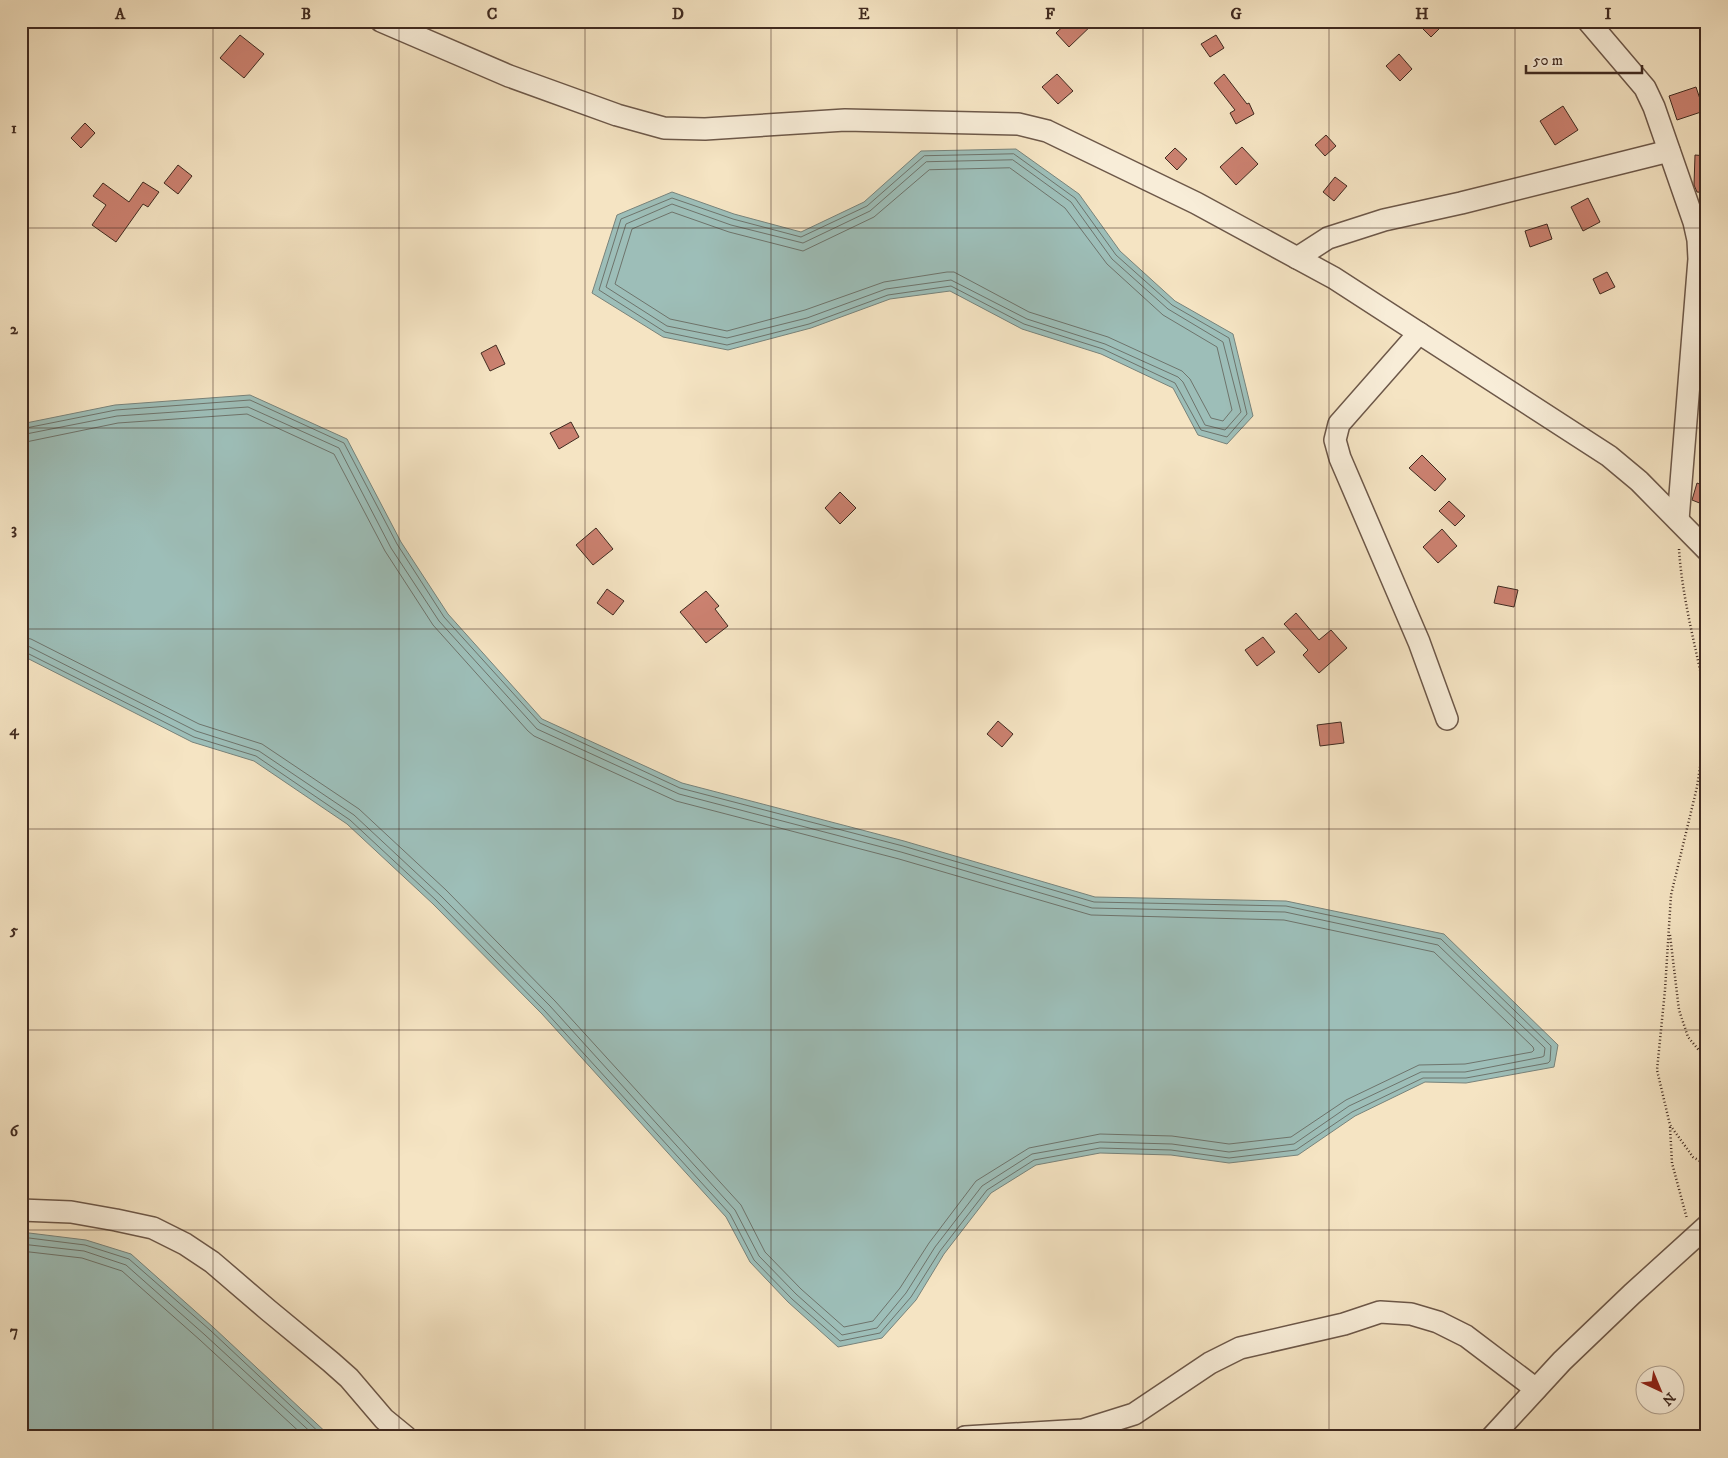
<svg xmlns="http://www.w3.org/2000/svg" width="1728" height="1458" font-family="'IM FELL DW Pica',serif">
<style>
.water{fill:#9dbeb8;stroke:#78837b}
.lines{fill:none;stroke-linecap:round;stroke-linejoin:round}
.shore{stroke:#6e746c;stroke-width:1}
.building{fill:#cb8170;stroke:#402a20}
.minor-casing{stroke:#6d5849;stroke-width:24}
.path{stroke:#402a20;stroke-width:2.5;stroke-dasharray:1 2.5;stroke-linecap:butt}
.minor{stroke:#f8edd8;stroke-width:21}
.grid{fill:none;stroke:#402a20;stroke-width:1;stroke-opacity:0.55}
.neatline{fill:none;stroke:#402a20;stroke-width:2}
.grid-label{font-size:16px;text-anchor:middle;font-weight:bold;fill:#402a20}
</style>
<rect width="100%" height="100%" fill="#f5e4c3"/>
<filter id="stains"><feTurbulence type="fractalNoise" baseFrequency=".004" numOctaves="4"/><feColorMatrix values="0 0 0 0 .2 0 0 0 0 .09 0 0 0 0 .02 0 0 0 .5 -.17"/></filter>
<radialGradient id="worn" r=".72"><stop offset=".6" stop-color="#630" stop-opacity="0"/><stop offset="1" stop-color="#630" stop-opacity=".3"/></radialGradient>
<g class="water">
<path d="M1016 149 1079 194 1120 251 1175 301 1233 334 1253 416 1227 444 1198 435 1173 388 1101 354 1022 329 950 291 890 299 811 328 728 350 663 337 592 293 617 215 672 192 734 214 801 232 864 202 921 151Z"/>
<path d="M250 395 347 439 401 542 448 614 542 719 682 783 904 841 1095 897 1286 901 1444 934 1558 1045 1554 1067 1466 1083 1425 1082 1355 1116 1298 1155 1229 1163 1171 1155 1100 1153 1036 1165 991 1193 944 1254 916 1300 882 1338 838 1347 788 1302 750 1262 726 1217 542 1014 433 904 347 824 254 761 192 742 21 655V424L115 405Z"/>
<path d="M21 1232 86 1240 131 1254 213 1327 331 1437H21Z"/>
</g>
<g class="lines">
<g class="shore">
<path d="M1014 154 1075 198 1116 255 1172 305 1229 338 1247 414 1227 437 1201 430 1175 383 1103 349 1024 324 951 286 888 295 809 324 727 345 665 332 599 290 621 219 672 198 733 219 801 237 867 206 924 156Z"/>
<path d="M1013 160 1071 202 1112 259 1168 309 1223 342 1241 412 1225 430 1205 425 1183 382 1178 377 1105 344 1027 319 951 280 886 289 807 318 727 338 667 326 606 287 626 224 672 204 731 225 803 243 870 211 926 162Z"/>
<path d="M1010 168 1065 208 1107 264 1163 315 1217 347 1232 410 1223 421 1211 418 1190 379 1182 371 1108 337 1029 312 954 272H947L884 282 805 310 727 331 670 319 615 284 632 229 672 212 729 232 803 251 874 217 929 170Z"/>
<path d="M21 429 116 410 250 400 344 443 397 544 444 617 540 723 680 788 903 846 1094 902 1286 906 1441 939 1551 1046 1550 1061 1548 1063 1466 1078H1423L1352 1112 1296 1150 1229 1158 1171 1150 1100 1148 1034 1160 987 1190 940 1251 911 1297 880 1333 840 1341 792 1299 754 1260 730 1214 545 1011 436 900 350 820 256 756 194 737 25 652 21 651"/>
<path d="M21 435 117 416 248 407 339 448 391 548 439 621 537 729 679 794 901 852 1092 908 1285 912 1438 945 1545 1048 1544 1056 1542 1057 1465 1072H1421L1349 1106 1294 1144 1229 1152 1172 1144 1100 1142 1032 1154 982 1186 935 1247 906 1293 877 1328 842 1335 796 1294 759 1256 735 1210 550 1006 441 896 354 815 259 751 196 731 28 646 21 645"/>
<path d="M21 443 118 423 247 414 334 454 385 551 433 625 528 731 534 736 676 801 899 859 1091 915 1284 920 1434 952 1533 1047 1534 1050 1532 1052 1465 1064 1419 1065 1346 1100 1291 1137 1229 1144 1172 1136 1100 1134 1029 1148 976 1181 929 1243 900 1288 873 1321 844 1327 801 1289 765 1252 741 1205 555 1001 446 890 359 809 262 744 199 724 31 639 21 637"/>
<path d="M21 1237 85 1245 129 1259 210 1330 324 1437"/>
<path d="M21 1244 84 1251 126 1265 205 1335 316 1437"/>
<path d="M21 1251 82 1258 122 1271 200 1340 305 1437"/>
</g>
</g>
<g class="building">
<path d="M1069 21H1096L1069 47 1056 33Z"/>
<path d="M1415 21H1447L1431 37Z"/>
<path d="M240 35 264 54 244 78 220 58Z"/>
<path d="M1216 35 1224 48 1210 57 1201 44Z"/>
<path d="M1399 54 1412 69 1400 81 1386 66Z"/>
<path d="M1057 74 1073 91 1058 104 1042 87Z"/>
<path d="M1224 74 1247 104 1249 103 1254 114 1236 124 1230 113 1235 110 1214 83Z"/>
<path d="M1696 87 1704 111 1677 120 1669 96Z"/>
<path d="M1563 106 1578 130 1555 145 1540 121Z"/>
<path d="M85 123 95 133 81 148 71 138Z"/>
<path d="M1326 135 1336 146 1325 156 1315 145Z"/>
<path d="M1242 147 1258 164 1236 185 1220 167Z"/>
<path d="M1175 148 1187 159 1177 170 1165 158Z"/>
<path d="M1695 155 1707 156V193L1697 192 1694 185Z"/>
<path d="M178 165 192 176 178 194 164 183Z"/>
<path d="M1335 177 1347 186 1334 201 1323 192Z"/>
<path d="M143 182 159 192 148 207 143 204 116 242 92 225 106 205 93 196 103 183 129 202Z"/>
<path d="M1588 198 1600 222 1583 231 1571 207Z"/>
<path d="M1547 224 1552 239 1530 247 1525 231Z"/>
<path d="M1607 272 1615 287 1600 294 1593 279Z"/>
<path d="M496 345 505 364 490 371 481 353Z"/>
<path d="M571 422 579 437 559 449 550 433Z"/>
<path d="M1422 455 1446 479 1435 491 1409 468Z"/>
<path d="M1697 483 1707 487V506L1692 500Z"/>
<path d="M840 492 856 508 840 524 825 508Z"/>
<path d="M1449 501 1465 516 1455 526 1439 511Z"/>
<path d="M596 528 613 549 593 565 576 545Z"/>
<path d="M1442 529 1457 546 1438 563 1423 547Z"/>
<path d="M1498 586 1518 590 1514 607 1494 603Z"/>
<path d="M607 589 624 601 613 615 597 603Z"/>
<path d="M706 591 719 606 715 609 728 626 706 643 680 612Z"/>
<path d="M1296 613 1319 640 1331 630 1347 648 1319 673 1303 655 1308 650 1284 624Z"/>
<path d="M1263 637 1275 652 1257 666 1245 650Z"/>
<path d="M998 721 1013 734 1002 747 987 734Z"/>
<path d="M1341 722 1344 743 1320 746 1317 725Z"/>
</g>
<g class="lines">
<defs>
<g id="minor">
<path d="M381 21 509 76 617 115 664 128 705 129 845 120 1018 124 1047 131 1196 203 1334 278 1609 456 1639 481 1707 550"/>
<path d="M1588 21 1645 88 1654 107 1694 222 1698 240 1699 259 1678 520"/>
<path d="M1297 258 1328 238 1384 220 1461 203 1669 151"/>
<path d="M1419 333 1339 424 1335 440 1340 458 1419 642 1447 719"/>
<path d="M21 1210 71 1212 116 1220 153 1228 185 1244 212 1262 268 1310 331 1362 349 1378 384 1419 406 1437"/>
<path d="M965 1437 1083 1430 1134 1414 1210 1363 1240 1348 1344 1324 1380 1312 1411 1314 1438 1322 1466 1336 1536 1389"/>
<path d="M1492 1437 1562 1361 1632 1294 1707 1226"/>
</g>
</defs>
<use href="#minor" class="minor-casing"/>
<g class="path">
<path d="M1679 549C1682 598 1697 653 1707 702"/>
<path d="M1707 722 1697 787 1671 895 1665 990 1657 1070 1670 1125 1693 1157 1707 1165"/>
<path d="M1670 935 1679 1010 1688 1037 1707 1060"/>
<path d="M1670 1127 1672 1163 1687 1219"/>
</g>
<use href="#minor" class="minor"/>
</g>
<path class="grid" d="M213 21V1437M399 21V1437M585 21V1437M771 21V1437M957 21V1437M1143 21V1437M1329 21V1437M1515 21V1437M21 228H1707M21 428H1707M21 629H1707M21 829H1707M21 1030H1707M21 1230H1707"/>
<rect width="1728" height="1458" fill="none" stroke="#f5e4c3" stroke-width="55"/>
<g transform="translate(1660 1390) rotate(136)"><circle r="24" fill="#f8edd8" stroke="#ae9f8e"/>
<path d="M0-4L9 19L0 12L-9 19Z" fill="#8f2418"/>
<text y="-8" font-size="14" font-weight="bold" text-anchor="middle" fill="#402a20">N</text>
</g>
<path d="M1526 65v8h116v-8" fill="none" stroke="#402a20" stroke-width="2.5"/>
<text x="1533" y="65" font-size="15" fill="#402a20" stroke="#f8edd8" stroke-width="4" paint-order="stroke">50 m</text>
<rect x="28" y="28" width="1672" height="1402" class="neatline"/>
<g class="grid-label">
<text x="120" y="19">A</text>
<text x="306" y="19">B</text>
<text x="492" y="19">C</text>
<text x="678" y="19">D</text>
<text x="864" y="19">E</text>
<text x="1050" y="19">F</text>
<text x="1236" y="19">G</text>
<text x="1422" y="19">H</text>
<text x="1608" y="19">I</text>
<text x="14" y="133">1</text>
<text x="14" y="334">2</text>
<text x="14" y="534">3</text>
<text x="14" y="735">4</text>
<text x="14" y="935">5</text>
<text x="14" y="1136">6</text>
<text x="14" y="1336">7</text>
</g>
<rect width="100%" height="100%" filter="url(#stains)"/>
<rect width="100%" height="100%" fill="url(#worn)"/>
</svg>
